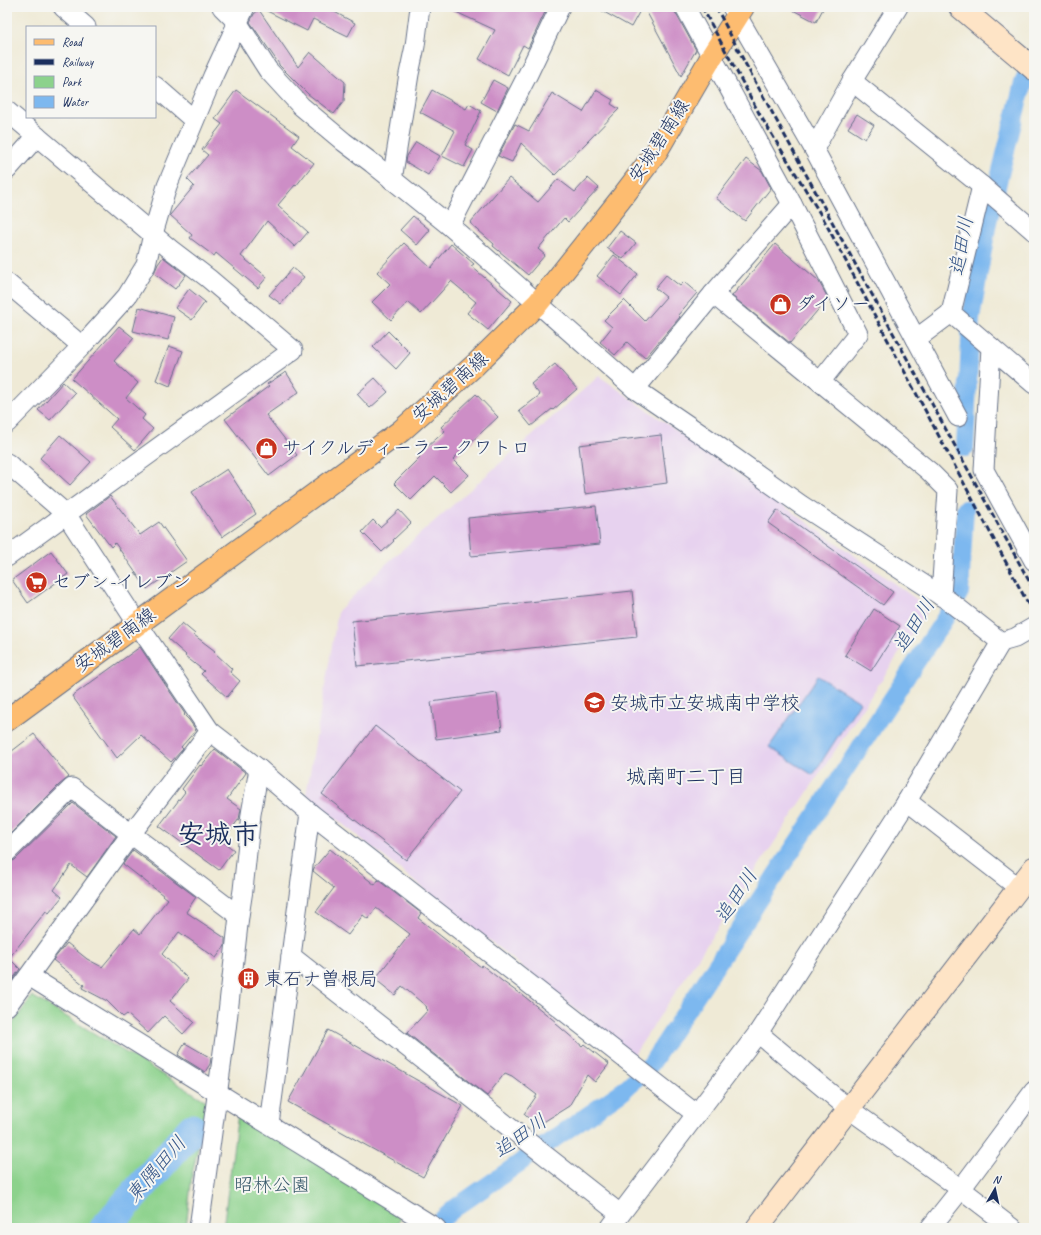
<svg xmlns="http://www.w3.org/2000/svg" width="1041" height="1235" font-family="Caveat,'Klee One',sans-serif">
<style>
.built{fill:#e7d2ef}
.green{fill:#8cd28c;stroke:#548075}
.water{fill:#7db8ef;stroke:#4c74a6}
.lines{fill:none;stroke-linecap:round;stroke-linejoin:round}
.canal{stroke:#7db8ef;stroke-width:18}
.river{stroke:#7db8ef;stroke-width:31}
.building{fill:#cd8ec6}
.street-casing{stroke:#657088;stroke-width:21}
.secondary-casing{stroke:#657088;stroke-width:24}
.primary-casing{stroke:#657088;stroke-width:24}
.street{stroke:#fff;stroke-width:19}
.secondary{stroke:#fee4c6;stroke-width:22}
.primary{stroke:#fdbc70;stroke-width:22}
.rail{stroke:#1b2f5e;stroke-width:3;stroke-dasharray:6 3;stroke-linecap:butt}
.labels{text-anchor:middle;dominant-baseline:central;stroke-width:4;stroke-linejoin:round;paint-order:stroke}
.street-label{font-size:19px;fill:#1b2f5e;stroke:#f6f6f2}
.poi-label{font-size:19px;fill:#1b2f5e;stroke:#f6f6f2;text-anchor:start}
.park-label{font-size:19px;fill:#37586a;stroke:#f6f6f2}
.water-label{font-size:20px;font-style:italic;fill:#38588a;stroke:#f6f6f2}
.neighbourhood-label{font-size:20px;fill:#1b2f5e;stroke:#f6f6f2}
.town-label{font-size:27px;font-weight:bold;fill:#1b2f5e;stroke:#f6f6f2}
</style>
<rect width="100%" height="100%" fill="#f6f6f2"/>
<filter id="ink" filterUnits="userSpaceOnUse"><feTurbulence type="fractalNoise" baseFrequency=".025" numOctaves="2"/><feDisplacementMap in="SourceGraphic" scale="8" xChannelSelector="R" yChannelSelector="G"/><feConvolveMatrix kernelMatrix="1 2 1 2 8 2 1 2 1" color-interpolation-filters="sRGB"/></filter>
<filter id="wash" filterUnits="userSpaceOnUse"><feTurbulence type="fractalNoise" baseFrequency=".012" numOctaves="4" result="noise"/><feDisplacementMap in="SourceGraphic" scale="16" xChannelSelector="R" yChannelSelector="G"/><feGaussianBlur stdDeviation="0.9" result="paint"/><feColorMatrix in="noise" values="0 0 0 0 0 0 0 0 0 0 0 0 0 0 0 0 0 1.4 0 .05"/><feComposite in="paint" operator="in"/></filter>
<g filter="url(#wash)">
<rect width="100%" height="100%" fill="#efead6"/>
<path class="built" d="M599 376 929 608 634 1055 306 795 338 611 387 563Z"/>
<g class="green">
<path d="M32 996 208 1102 192 1175 186 1228H7V1032Z"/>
<path d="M238 1113 393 1208 400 1219 393 1228H223Z"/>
</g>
<path class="water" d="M818 676 860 702 813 775 769 747Z"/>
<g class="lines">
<g class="canal">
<path d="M965 448 971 318 988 222 1023 83 1034 58"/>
<path d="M432 1228 455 1208 624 1090 651 1064 944 620 960 592 965 509"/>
</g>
<path class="river" d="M105 1228 192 1129"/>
</g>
<g id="blocks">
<g class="building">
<path d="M259 7H325L355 23 348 36 313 19 307 31Z"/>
<path d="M445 7H539L546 10 528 48 523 45 508 75 479 59 495 30Z"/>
<path d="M595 7H642L631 27Z"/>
<path d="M644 7H674L675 12 696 50 681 76Z"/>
<path d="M787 7H824L816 22Z"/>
<path d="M259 10 298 67 310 52 345 82 344 101 334 114 308 94 279 65V64L250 22 254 14Z"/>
<path d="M493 80 508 88 497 111 481 102Z"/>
<path d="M236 90 299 136 292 146 314 163 296 186 295 185 278 205 308 232 295 247 267 221 241 256 267 277 258 288 216 253 214 256 190 238 192 235 170 215 194 186 187 179 208 155 202 150 222 124 215 119Z"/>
<path d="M432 90 466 109 469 104 481 111 465 145 473 150 464 167 442 156 455 131 420 112Z"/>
<path d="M596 90 613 100 611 104 619 109 555 175 521 143 512 162 498 156 515 124 529 131 552 93 583 112Z"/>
<path d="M857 114 874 125 865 139 848 128Z"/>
<path d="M416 142 440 156 428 175 406 162 407 156Z"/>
<path d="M746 159 762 171 771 188 745 221 716 198Z"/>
<path d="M509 178 538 202 558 179 575 192 588 178 599 188 568 222 564 218 538 249 545 255 528 275 493 246 494 244 470 223Z"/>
<path d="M413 216 430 230 417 245 400 230Z"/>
<path d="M620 231 636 243 623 259 607 248Z"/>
<path d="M404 243 431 268 451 244 474 264 471 266 512 301 488 330 467 313 476 302 451 281 421 314 408 302 391 320 372 302 390 284 377 272Z"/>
<path d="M775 244 818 280 828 298 790 343 732 296Z"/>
<path d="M614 255 638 274 621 295 597 276Z"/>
<path d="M163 257 186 275 175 289 154 273 158 264Z"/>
<path d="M293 268 304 277 281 304 269 295Z"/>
<path d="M666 275 680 286 684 282 697 293 678 315 680 317 645 358 627 342 615 355 600 342 612 327 604 320 624 300 645 321 666 297 655 288Z"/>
<path d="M189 289 205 302 192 320 175 308Z"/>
<path d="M139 307 174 317 168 340 133 331Z"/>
<path d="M119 326 134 338 114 361 138 383 126 398 145 415 142 419 153 429 135 450 110 427 117 419 72 379Z"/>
<path d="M388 331 410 353 396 369 373 347Z"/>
<path d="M169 346 183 351 170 386 156 380Z"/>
<path d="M555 364 577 389 553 410 552 409 531 426 519 411 540 395 531 384Z"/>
<path d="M286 372 299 392 266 415 297 455 269 476 225 419 269 386 267 384Z"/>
<path d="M375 378 388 392 370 408 357 394Z"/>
<path d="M63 382 75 393 50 420 38 410Z"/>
<path d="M476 394 498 417 453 459 469 475 451 492 435 476 411 500 394 483 420 457 418 455 445 431 441 427Z"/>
<path d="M60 435 91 462 70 485 40 458Z"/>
<path d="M661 435 667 483 585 494 579 445Z"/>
<path d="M227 469 256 514 222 537 192 492Z"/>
<path d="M110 496 140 535 159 522 187 561 147 589 115 543 111 547 86 514Z"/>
<path d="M596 506 600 544 471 556 468 518Z"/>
<path d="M399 510 411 523 393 540 394 541 382 552 362 532 373 520 380 527Z"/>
<path d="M777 510 893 592 883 605 768 523Z"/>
<path d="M51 551 68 574 28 603 12 580Z"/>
<path d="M632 591 637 637 357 666 352 621Z"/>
<path d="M874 609 900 626 871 671 845 655Z"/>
<path d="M182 623 195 634 194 635 215 651 214 652 232 669 230 672 240 681 227 697 201 674 204 671 185 656 186 655 168 639Z"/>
<path d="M140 647 185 714 184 715 189 720 196 730 181 747 183 749 171 762 141 735 117 758 72 696Z"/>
<path d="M497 693 502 730 436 739 431 702Z"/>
<path d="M375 726 460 792 406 860 322 794Z"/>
<path d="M34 734 69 777 59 785 7 837V755Z"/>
<path d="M215 749 246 773 227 799 241 809 239 819 222 841 234 850 219 870 159 826 185 792 182 789 200 765 201 766Z"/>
<path d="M73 803 116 836 87 877 71 865 54 890 62 897 49 913 46 911 9 958 20 969 7 987V863L10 862 15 860Z"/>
<path d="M330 849 375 885 378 880 421 913 418 918 461 952 481 967 482 965 502 981 520 994V993L556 1022 555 1023 582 1046 584 1044 609 1064 595 1082 587 1075 569 1106 537 1126 524 1114 537 1095 512 1076 505 1073 487 1096 407 1033 428 1010 426 1008 427 1007 402 986 395 995 375 979 410 934 376 908 368 919 363 915 348 935 316 912 334 888 313 871 314 868Z"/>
<path d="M133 850 196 897 186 912 225 938V946L216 958 179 932 162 954 188 979 170 1001 194 1022 183 1034 164 1016 148 1033 127 1014 123 1017 107 1001 82 988 84 985 53 960 67 943 87 959 102 967 134 929 140 934 168 899 123 864Z"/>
<path d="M328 1030 463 1106 423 1177 288 1102Z"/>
<path d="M185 1043 211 1058 210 1064 205 1072 178 1055Z"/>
</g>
</g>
</g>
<g filter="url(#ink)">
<use href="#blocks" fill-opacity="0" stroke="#657088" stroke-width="1"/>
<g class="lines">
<defs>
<g id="street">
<path d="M63 7 86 27"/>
<path d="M222 7 238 23 268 70 301 106 344 142 372 163 450 226 635 389 708 439 801 505 949 601 1001 642 1015 638 1034 627"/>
<path d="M685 7 792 204"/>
<path d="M732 7 814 149 958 417"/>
<path d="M852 81 982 186 1034 231"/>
<path d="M155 86 194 120"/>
<path d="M7 111 170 249 208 278 293 350 7 557"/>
<path d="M814 149 852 81 898 7"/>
<path d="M7 170 37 136"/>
<path d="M392 180 409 74 415 46 420 7"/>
<path d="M982 186 951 313 1034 384"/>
<path d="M450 226 528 74 560 7"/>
<path d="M7 283 82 346"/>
<path d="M916 339 951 313"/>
<path d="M991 347 984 470 1034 561"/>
<path d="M820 382 858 334 792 204 713 294 929 471 948 490 941 596"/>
<path d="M635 389 713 294"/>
<path d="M7 423 82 346 127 296 146 265 153 234 167 186 213 76 245 7"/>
<path d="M7 463 66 514 137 623 210 731 131 834 7 1006"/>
<path d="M210 731 259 769 310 813 696 1114"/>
<path d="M907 801 1019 888"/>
<path d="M310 813 291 956 620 1214"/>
<path d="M7 852 72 788 131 834 239 916"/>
<path d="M29 976 436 1228"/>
<path d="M758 1033 849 1109 961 1189 1012 1228"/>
<path d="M269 1124 291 956"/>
<path d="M199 1228 226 1030 239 916 243 890 251 814 259 769"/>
<path d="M610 1228 758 1033 904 806 1001 642"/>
<path d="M930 1228 961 1189 1034 1091"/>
</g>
<g id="secondary">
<path d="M960 7 1034 69"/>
<path d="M757 1228 1034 868"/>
</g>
<path id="primary" d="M7 720 401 431 475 365 538 303 620 200 655 154 712 56 743 7"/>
</defs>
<use href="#street" class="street-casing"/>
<use href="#secondary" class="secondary-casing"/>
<use href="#primary" class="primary-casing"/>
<use href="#street" class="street"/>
<use href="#secondary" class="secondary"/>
<use href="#primary" class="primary"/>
<g class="rail">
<path d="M702 7 760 115 824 220 1034 615"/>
<path d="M716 7 745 63 1034 590"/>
</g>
</g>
</g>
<defs>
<symbol id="shop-disc" viewBox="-11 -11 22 22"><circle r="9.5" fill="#c8321e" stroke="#f6f6f2"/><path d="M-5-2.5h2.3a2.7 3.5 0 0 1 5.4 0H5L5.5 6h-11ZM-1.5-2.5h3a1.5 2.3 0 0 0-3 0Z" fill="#fff"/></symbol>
<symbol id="supermarket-disc" viewBox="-11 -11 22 22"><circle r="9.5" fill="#c8321e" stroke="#f6f6f2"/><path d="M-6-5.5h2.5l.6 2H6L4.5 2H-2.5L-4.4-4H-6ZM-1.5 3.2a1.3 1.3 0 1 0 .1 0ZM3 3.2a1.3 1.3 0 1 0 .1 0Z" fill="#fff"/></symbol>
<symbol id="school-disc" viewBox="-11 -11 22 22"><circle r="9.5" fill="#c8321e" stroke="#f6f6f2"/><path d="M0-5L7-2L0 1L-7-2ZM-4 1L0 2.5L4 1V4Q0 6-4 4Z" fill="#fff"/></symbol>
<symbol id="building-disc" viewBox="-11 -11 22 22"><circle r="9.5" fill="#c8321e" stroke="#f6f6f2"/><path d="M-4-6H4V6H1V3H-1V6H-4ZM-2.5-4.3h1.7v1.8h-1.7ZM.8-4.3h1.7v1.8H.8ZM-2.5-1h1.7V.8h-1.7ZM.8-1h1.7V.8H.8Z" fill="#fff"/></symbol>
</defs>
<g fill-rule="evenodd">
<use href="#shop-disc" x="768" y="292" width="25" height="25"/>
<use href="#shop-disc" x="254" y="436" width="25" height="25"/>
<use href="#supermarket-disc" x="24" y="570" width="25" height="25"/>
<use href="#school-disc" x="582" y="690" width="25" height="25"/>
<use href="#building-disc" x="236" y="966" width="25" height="25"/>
</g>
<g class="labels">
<g class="street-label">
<text transform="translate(659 141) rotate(-57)">安城碧南線</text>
<text transform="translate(450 387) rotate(-42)">安城碧南線</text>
<text transform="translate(115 640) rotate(-36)">安城碧南線</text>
</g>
<g class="poi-label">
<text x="796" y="304">ダイソー</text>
<text x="282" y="448">サイクルディーラー クワトロ</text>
<text x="52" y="582">セブン-イレブン</text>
<text x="610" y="703">安城市立安城南中学校</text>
<text x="264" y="979">東石ナ曽根局</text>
</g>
<g class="park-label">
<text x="272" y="1185">昭林公園</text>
</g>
<g class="water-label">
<text transform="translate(961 246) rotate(-80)">追田川</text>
<text transform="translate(914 625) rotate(-58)">追田川</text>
<text transform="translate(736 896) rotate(-57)">追田川</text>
<text transform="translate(520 1136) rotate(-35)">追田川</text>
<text transform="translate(156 1169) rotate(-49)">東隅田川</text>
</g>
<g class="neighbourhood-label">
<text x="686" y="776">城南町二丁目</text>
</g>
<g class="town-label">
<text x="218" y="834">安城市</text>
</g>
</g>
<rect width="1041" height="1235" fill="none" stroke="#f6f6f2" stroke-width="24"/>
<rect x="26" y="26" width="130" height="92" fill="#f6f6f2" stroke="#9ea6b7"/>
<rect x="34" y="39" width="20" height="6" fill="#fdbc70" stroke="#9ea6b7"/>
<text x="62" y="46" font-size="12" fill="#1b2f5e">Road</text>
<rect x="34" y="59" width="20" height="6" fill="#1b2f5e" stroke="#9ea6b7"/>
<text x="62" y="66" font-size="12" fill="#1b2f5e">Railway</text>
<rect x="34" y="76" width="20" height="12" fill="#8cd28c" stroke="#9ea6b7"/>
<text x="62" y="86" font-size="12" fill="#1b2f5e">Park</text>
<rect x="34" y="96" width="20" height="12" fill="#7db8ef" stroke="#9ea6b7"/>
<text x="62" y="106" font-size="12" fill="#1b2f5e">Water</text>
<g transform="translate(995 1189) rotate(9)" stroke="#f6f6f2" stroke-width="3" paint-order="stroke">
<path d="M0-3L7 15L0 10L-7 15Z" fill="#1b2f5e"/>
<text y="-6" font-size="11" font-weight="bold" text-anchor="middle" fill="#1b2f5e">N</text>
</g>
</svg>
